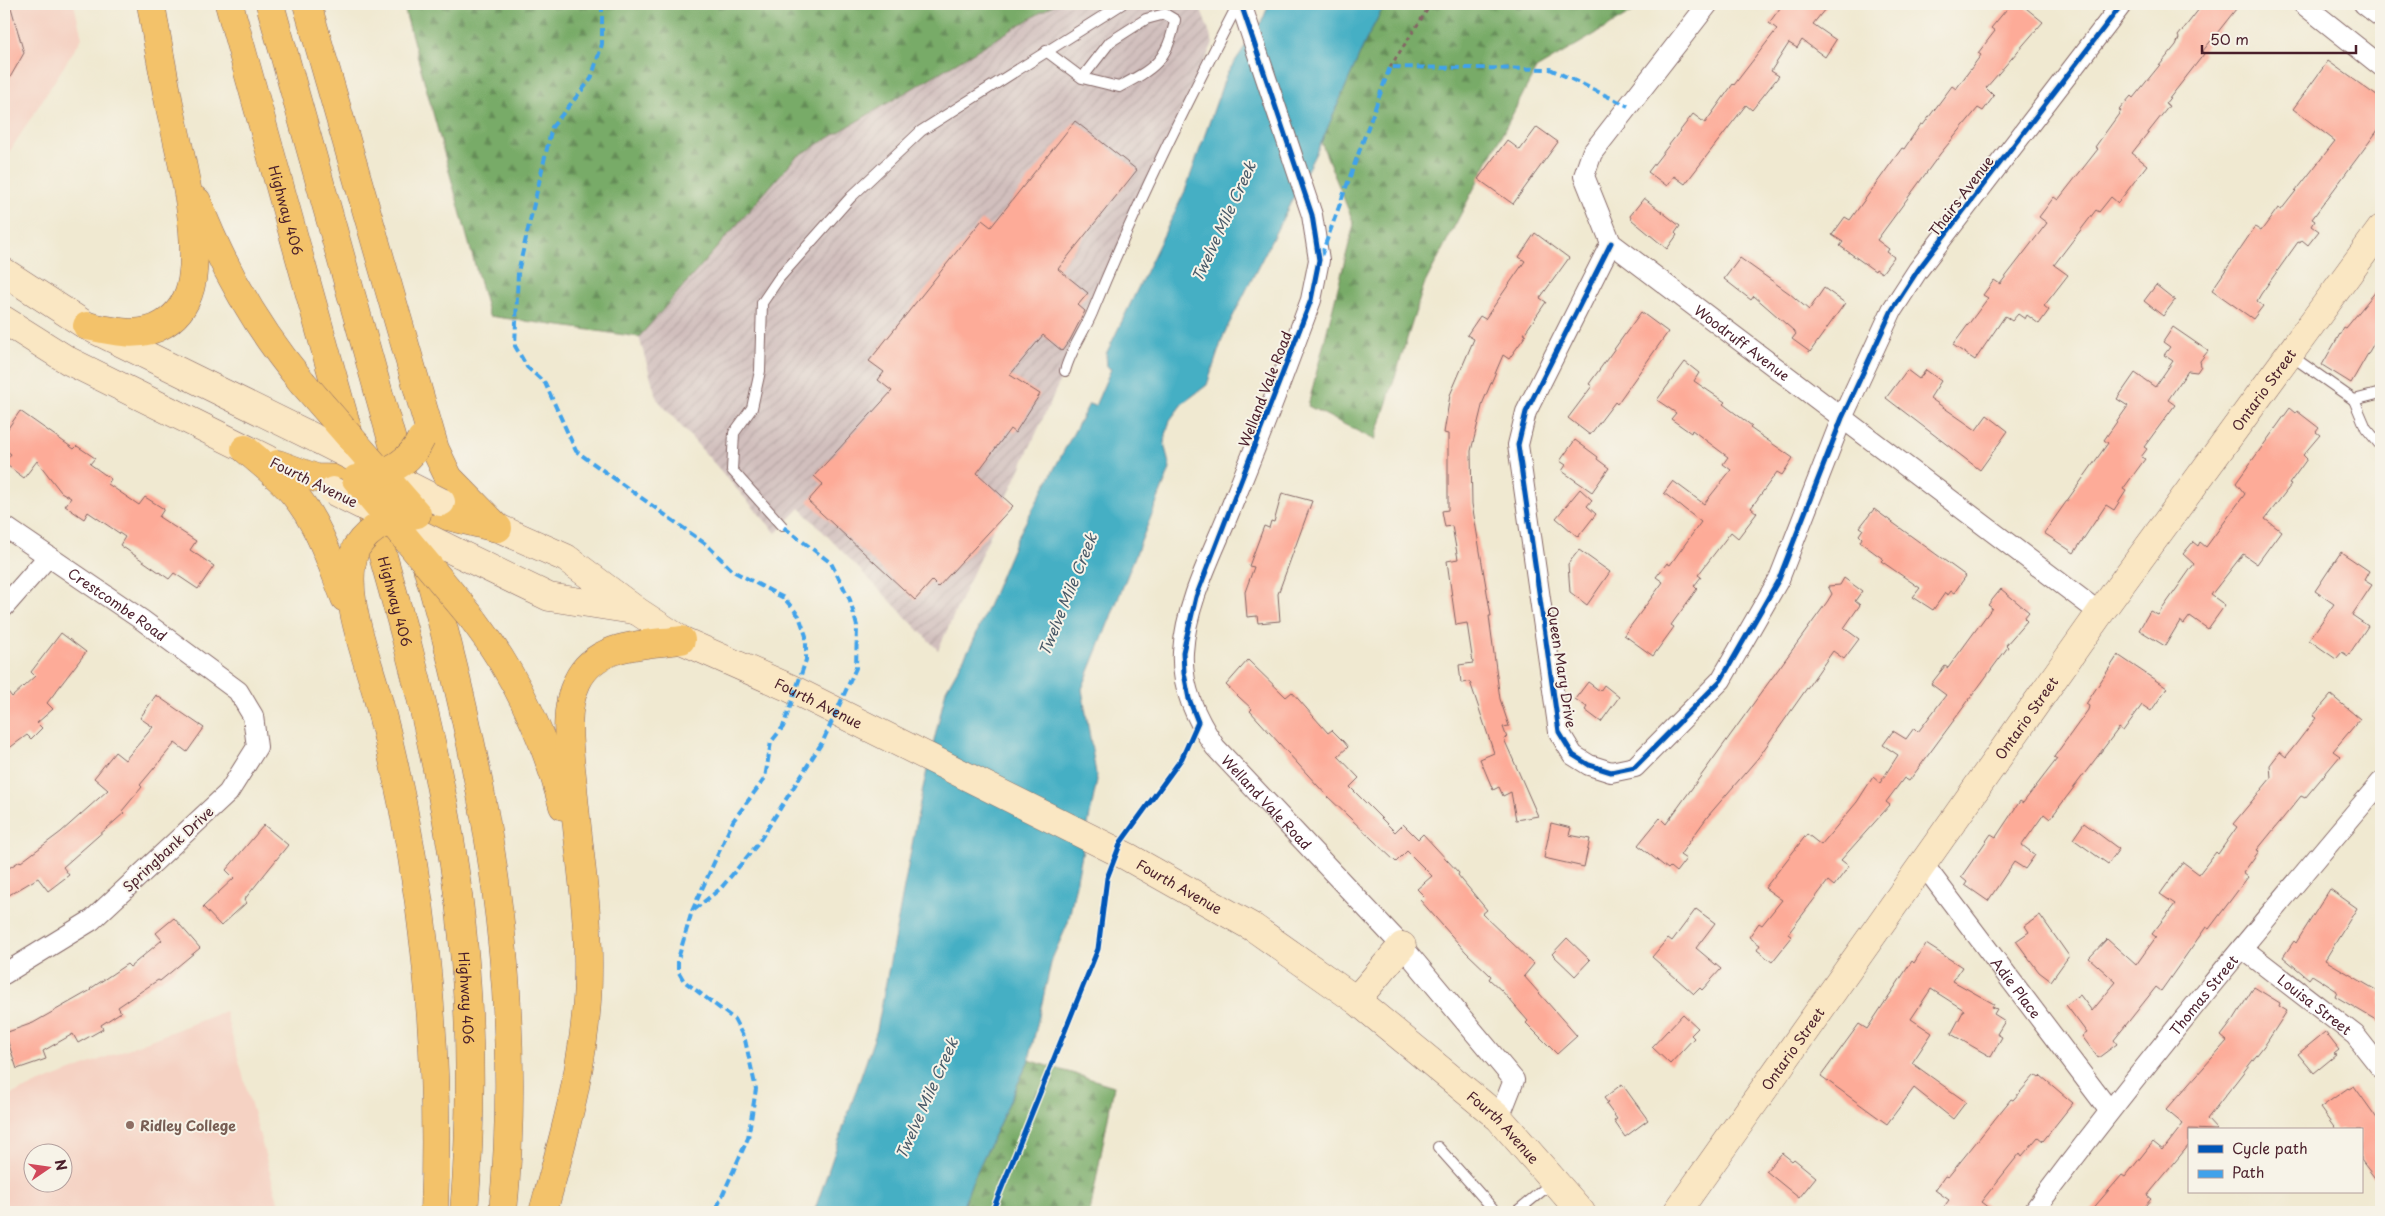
<svg xmlns="http://www.w3.org/2000/svg" width="2385" height="1216" font-family="'Playpen Sans',sans-serif">
<style>
.built{fill:#f5d2c3;fill-rule:evenodd}
.industrial{fill:url(#industrial-furrows)}
.forest{fill:url(#forest-firs);stroke:#61654a}
.water{fill:#45afc4;stroke:#486778}
.building{fill:#fdab98}
.lines{fill:none;stroke-linecap:round;stroke-linejoin:round}
.service-casing{stroke:#846665;stroke-width:12}
.minor-casing{stroke:#846665;stroke-width:22}
.secondary-casing{stroke:#846665;stroke-width:29}
.motorway-casing{stroke:#846665;stroke-width:29}
.path{stroke:#846665;stroke-width:3;stroke-dasharray:4 4;stroke-linecap:butt}
.service{stroke:#fff;stroke-width:10}
.minor{stroke:#fff;stroke-width:20}
.secondary{stroke:#fae7c3;stroke-width:28}
.motorway{stroke:#f3c26a;stroke-width:28}
.secondary-bridge-casing{stroke:#846665;stroke-width:29;stroke-linecap:butt}
.motorway-bridge-casing{stroke:#846665;stroke-width:29;stroke-linecap:butt}
.secondary-bridge{stroke:#fae7c3;stroke-width:28}
.motorway-bridge{stroke:#f3c26a;stroke-width:28}
.quiet{stroke:#40a2eb;stroke-width:4;stroke-dasharray:8 4;stroke-linecap:butt}
.cycleway-casing{stroke:#f7f3e8;stroke-width:8}
.cycleway{stroke:#0057b8;stroke-width:5}
.education-dot{fill:#8d6e63;stroke:#f7f3e8;stroke-width:2}
.labels{text-anchor:middle;dominant-baseline:central;stroke-width:4;stroke-linejoin:round;paint-order:stroke}
.street-label{font-size:14px;fill:#4a1f2b;stroke:#f7f3e8}
.education-label{font-size:14px;font-weight:bold;fill:#785e54;stroke:#f7f3e8;text-anchor:start}
.water-label{font-size:15px;font-style:italic;fill:#485968;stroke:#f7f3e8}
</style>
<defs>
<pattern id="industrial-furrows" width="10" height="10" patternUnits="userSpaceOnUse" patternTransform="scale(1.25)"><rect width="10" height="10" fill="#d1bfbd"/><path d="M-1 1l2-2M0 10L10 0M9 11l2-2" fill="none" stroke="#b5a4a3"/></pattern>
<pattern id="forest-firs" width="22" height="20" patternUnits="userSpaceOnUse" patternTransform="scale(1.25)"><rect width="22" height="20" fill="#78ab68"/><path d="M5 1l3.5 6h-7zM16 11l3.5 6h-7z" fill="#648b56"/></pattern>
</defs>
<rect width="100%" height="100%" fill="#f7f3e8"/>
<filter id="ink" filterUnits="userSpaceOnUse"><feTurbulence type="fractalNoise" baseFrequency=".02" numOctaves="2"/><feDisplacementMap in="SourceGraphic" scale="10" xChannelSelector="R" yChannelSelector="G"/><feConvolveMatrix kernelMatrix="1 2 1 2 8 2 1 2 1" color-interpolation-filters="sRGB"/></filter>
<filter id="wash" filterUnits="userSpaceOnUse"><feTurbulence type="fractalNoise" baseFrequency=".0096" numOctaves="4" result="noise"/><feDisplacementMap in="SourceGraphic" scale="20" xChannelSelector="R" yChannelSelector="G"/><feGaussianBlur stdDeviation="1.12" result="paint"/><feColorMatrix in="noise" values="0 0 0 0 0 0 0 0 0 0 0 0 0 0 0 0 0 1.4 0 .05"/><feComposite in="paint" operator="in"/></filter>
<g filter="url(#wash)">
<rect width="100%" height="100%" fill="#f0e9d1"/>
<g class="built">
<path d="M4 4H74L82 38 4 160Z"/>
<path d="M225 1011 281 1212H4V1097ZM32 1154H62V1184H32Z"/>
</g>
<path class="industrial" d="M1055 4H1199L1213 43 938 650 800 508 776 533 657 399 639 337 795 158Z"/>
<g class="forest">
<path d="M403 4H1055L795 158 639 337 489 316Z"/>
<path d="M1385 4H1646L1536 69 1424 285 1375 440 1308 406 1354 224 1321 142 1365 42Z"/>
<path d="M1029 1060 1114 1086 1090 1212H961L972 1182Z"/>
</g>
<path class="water" d="M1269 4H1385L1365 42 1321 143 1224 334 1207 385 1182 404 1170 420 1164 442 1170 469 1082 689 1097 780 1068 923 1052 959 1029 1060 972 1182 961 1212H814L877 1030 922 792 946 690 973 642 1016 540 1089 404 1095 406 1111 369 1107 367 1106 354 1185 191 1226 75 1263 19Z"/>
<g id="blocks">
<g class="building">
<path d="M4 4H10L24 53 4 88Z"/>
<path d="M1783 4H1829L1813 24 1836 40 1825 57 1802 40 1797 48 1789 43 1771 71 1779 76 1752 110 1746 105 1685 184 1674 176 1667 186 1648 172 1693 114 1705 123 1733 84 1734 85 1777 29 1769 23Z"/>
<path d="M2011 4H2021L2043 22 1986 88 1994 96 1983 111 1978 108 1940 154 1877 240 1889 249 1887 252 1894 257 1882 273 1876 269 1875 271 1840 246 1843 242 1832 235 1845 217 1850 220 1902 148 1904 149 1921 124 1923 125 1952 86 1956 89 1981 55 1978 53 1995 31 1991 28Z"/>
<path d="M2203 4H2240L2202 52 2204 54 2165 104 2169 106 2132 153 2147 165 2118 203 2111 197 2099 212 2096 210 2054 265 2068 275 2044 306 2049 310 2039 324 2027 315 2025 319 2018 314 2012 321 2005 316 1975 360 1953 345 1988 298 1983 295 1994 280 2000 284 2047 223 2039 217 2054 197 2058 200 2098 149 2095 147 2121 111 2119 110 2131 96 2133 98 2176 45 2179 38 2178 36Z"/>
<path d="M2328 61 2381 99V126L2312 219 2315 221 2312 226 2319 231 2308 245 2302 240 2300 243 2298 242 2261 294 2257 301 2263 306 2253 319 2212 290 2255 227 2261 231 2278 208 2281 210 2335 141 2293 109Z"/>
<path d="M1075 121 1137 170 1058 269 1088 293 1078 305 1085 311 1070 340 1062 351 1043 335 1010 375 1040 394 1015 433 1010 429 977 473 1013 506 938 587 932 581 915 600 808 501 823 484 814 476 892 391 878 380 884 372 869 361 982 220 991 227Z"/>
<path d="M1537 127 1558 142 1513 204 1478 179 1507 140 1520 150Z"/>
<path d="M1644 198 1680 226 1675 233 1677 235 1667 249 1632 220 1630 216Z"/>
<path d="M1535 233 1569 258 1540 298 1546 302 1524 334 1526 335 1509 359 1503 355 1483 402 1471 451 1472 504 1491 616H1489L1500 699 1509 726 1503 727 1507 738 1504 739 1538 816 1516 820 1511 792 1503 796 1499 787 1493 790 1480 759 1494 753 1470 682 1461 683 1459 665 1473 663 1467 623 1456 625 1447 561 1458 559 1452 526 1445 527 1442 511 1448 510V434L1444 433 1450 395 1474 339 1467 335 1480 316 1485 319 1525 261 1519 257Z"/>
<path d="M1740 258 1789 293 1809 310 1824 288 1845 303 1810 352 1792 339 1796 334 1794 331 1754 296 1751 300 1724 279Z"/>
<path d="M2156 285 2175 300 2163 316 2144 301Z"/>
<path d="M2381 285V331L2351 383 2322 365 2344 327 2346 328Z"/>
<path d="M1641 312 1668 332 1617 404 1615 402 1590 435 1568 418 1592 386 1589 384Z"/>
<path d="M2173 327 2208 351 2200 361 2201 366 2197 372 2188 371 2168 400 2175 405 2144 447 2147 449 2141 457 2145 459 2123 489 2126 491 2114 510 2106 505 2074 553 2044 533 2108 443 2104 440 2128 406 2117 399 2135 373 2155 387 2173 361 2164 355 2170 347 2163 342Z"/>
<path d="M1685 362 1699 373 1694 381 1725 402 1723 404 1752 426 1750 428 1793 458 1782 475 1777 472 1751 508 1757 513 1738 538 1731 532 1698 575 1701 577 1694 586 1697 589 1671 625 1674 627 1653 656 1624 635 1663 582 1656 577 1667 563 1670 565 1701 522 1664 493 1673 481 1704 504 1731 470 1723 464 1728 457 1692 430 1691 433 1671 419 1676 413 1657 400Z"/>
<path d="M1907 370 1919 379 1926 370 1941 381 1930 398 1976 430 1987 415 2008 431 1980 470 1886 398Z"/>
<path d="M2290 408 2296 413 2297 411 2319 428 2316 432 2320 435 2303 455 2307 459 2289 484 2291 485 2265 519 2281 531 2257 564 2243 554 2211 595 2225 605 2208 629 2190 616 2184 624 2180 621 2165 646 2139 630 2150 611 2158 615 2194 564 2183 554 2193 542 2198 546 2200 542 2206 547 2245 494 2236 483Z"/>
<path d="M20 411 74 449 77 446 95 458 90 464 111 479 108 484 139 505 145 497 164 509 159 517 196 541 190 550 214 566 198 589 174 573 169 579 120 545 125 537 88 512 84 519 65 506 71 498 61 492 37 461 24 478 4 463 11 454 4 449V434Z"/>
<path d="M1575 440 1598 457 1597 459 1609 468 1592 492 1562 471 1566 465 1560 461Z"/>
<path d="M1580 489 1592 500 1587 506 1596 514 1578 537 1556 518Z"/>
<path d="M1282 493 1312 501 1278 594 1280 621 1258 623 1257 616 1247 617 1245 592 1254 567 1249 566 1264 526 1269 528 1271 521 1274 522Z"/>
<path d="M1874 509 1966 576 1954 593 1951 591 1948 595 1945 593 1933 610 1913 597 1920 588 1881 561 1883 559 1860 542 1862 538 1859 535 1863 529 1860 527Z"/>
<path d="M1579 550 1610 572 1587 605 1570 592 1568 564Z"/>
<path d="M2341 552 2369 571 2364 580 2372 585 2352 615 2368 626 2348 656 2342 652 2336 659 2309 640 2334 604 2315 591Z"/>
<path d="M1844 578 1862 591 1855 601 1860 605 1844 628 1859 639 1844 659 1833 651 1758 758 1708 816 1680 855 1686 859 1676 872 1670 867 1668 869 1638 845 1660 818 1666 824 1827 602 1832 594 1828 586 1840 585Z"/>
<path d="M2001 589 2029 612 2024 618 2027 621 2006 645 2008 647 1909 781 1904 778 1886 802 1890 805 1841 860 1849 866 1834 886 1828 881 1788 934 1792 937 1772 962 1757 950 1760 945 1749 937 1759 923 1762 925 1782 900 1765 888 1807 834 1821 845 1857 802 1873 777 1880 783 1898 755 1883 745 1893 731 1906 739 1914 728 1918 732 1946 695 1931 684 1945 666 1948 668 1992 608 1988 605Z"/>
<path d="M61 633 86 652 47 703 53 709 37 723 42 728 31 739 27 735 4 752V696L8 692 12 697 35 676 31 672Z"/>
<path d="M2118 655 2167 688 2151 711 2142 705 2123 731 2119 728 2050 819 2044 814 2022 845 2035 855 2025 869 2014 862 1988 901 1965 885 1967 882 1961 877 1991 834 1996 837 2020 801 2023 803 2057 759 2054 757 2088 710 2089 706 2086 704Z"/>
<path d="M1248 660 1286 697 1292 692 1328 733 1332 730 1343 741 1348 747 1338 756 1359 778 1350 787 1395 832 1403 824 1418 839 1423 834 1459 873 1458 875 1487 910 1482 914 1534 964 1524 976 1577 1036 1557 1054 1526 1023 1528 1021 1502 991 1489 979 1491 976 1466 952 1420 900 1424 896 1417 889 1432 876 1407 851 1396 862 1327 796 1250 711 1252 709 1226 685Z"/>
<path d="M1588 682 1600 691 1604 685 1619 697 1601 722 1585 710 1587 707 1575 699Z"/>
<path d="M156 695 204 728 187 752 175 743 140 785 142 787 122 811 124 813 63 867 69 875 48 891 38 878 4 898V871L20 861 21 862 61 832 108 790 94 778 115 752 125 760 153 727 140 718Z"/>
<path d="M2331 695 2360 719 2333 751 2340 756 2305 798 2301 796 2257 850 2259 851 2243 873 2248 877 2209 929 2206 927 2161 991 2156 987 2114 1040 2117 1044 2098 1058 2082 1036 2087 1033 2066 1005 2080 995 2092 1011 2116 982 2089 958 2107 939 2136 965 2156 937 2152 934 2175 904 2160 894 2183 862 2199 874 2216 852 2218 854 2237 827 2233 824 2271 778 2270 765 2280 752 2286 757 2316 718 2313 716Z"/>
<path d="M1551 823 1571 828 1569 835 1590 839 1584 867 1544 858Z"/>
<path d="M2084 823 2119 849 2108 864 2073 839Z"/>
<path d="M264 825 288 845 244 900 246 903 221 926 203 907 234 878 226 870Z"/>
<path d="M2330 889 2357 908 2325 960 2381 993V1023L2335 996 2337 991 2312 975 2309 979 2283 957 2294 941 2296 943Z"/>
<path d="M1696 909 1715 923 1696 948 1721 969 1702 990 1700 988 1694 994 1652 957 1668 938 1672 941Z"/>
<path d="M2040 915 2069 956 2051 981 2039 972 2016 941 2029 932 2025 926Z"/>
<path d="M174 918 200 948 160 981 158 980 118 1007 121 1012 101 1025 103 1029 78 1043 73 1034 43 1051 46 1059 17 1069 5 1033 33 1023 91 990 90 989 127 964 130 967 162 940 156 933Z"/>
<path d="M1567 938 1590 960 1575 976 1552 954Z"/>
<path d="M1926 944 1962 967 1953 981 1994 1004 1992 1007 1997 1009 1994 1014 2005 1021 1997 1034 2002 1037 1991 1057 1951 1034 1964 1010 1931 989 1911 1019 1932 1033 1912 1063 1966 1102 1953 1119 1914 1088 1887 1124 1821 1076 1859 1024 1867 1029 1912 961 1914 963Z"/>
<path d="M2254 987 2280 1003 2279 1006 2287 1011 2267 1042 2207 1119 2217 1130 2189 1129V1145L2147 1196 2151 1199 2140 1212H2090L2122 1175 2125 1177 2153 1142 2163 1150 2183 1124 2166 1110 2227 1041 2221 1036 2234 1019Z"/>
<path d="M1683 1014 1698 1028 1691 1035 1694 1038 1670 1064 1652 1047Z"/>
<path d="M2325 1032 2339 1050 2334 1054 2336 1055 2314 1073 2298 1054Z"/>
<path d="M2035 1075 2039 1078 2041 1076 2073 1103 2043 1141 2038 1137 2022 1156 2020 1153 1981 1202 1994 1212H1940L1949 1200 1935 1190 1945 1176 1948 1177 2011 1099 2013 1100Z"/>
<path d="M1622 1084 1648 1120 1625 1137 1614 1121 1617 1119 1606 1104 1608 1103 1604 1098Z"/>
<path d="M2354 1086 2381 1124V1186L2361 1160V1130H2336L2320 1108 2348 1088 2349 1089Z"/>
<path d="M1782 1153 1792 1161 1794 1159 1816 1177 1799 1198 1766 1171Z"/>
</g>
</g>
</g>
<g filter="url(#ink)">
<use href="#blocks" fill-opacity="0" stroke="#846665" stroke-width="1"/>
<g class="lines">
<defs>
<g id="service">
<path d="M1046 51 1082 78 1119 87C1153 69 1168 61 1175 20L1165 14 1146 19 1110 42 1082 78"/>
<path d="M2290 355 2354 400 2381 393"/>
<path d="M1065 371C1070 351 1084 332 1092 313 1135 207 1186 105 1238 4"/>
<path d="M2354 400 2366 428 2381 446"/>
<path d="M782 526 732 470 734 433 752 408 760 371 762 303 779 278 851 197 921 131 1122 4"/>
<path d="M1438 1147 1496 1212"/>
<path d="M1516 1212 1554 1181"/>
</g>
<g id="minor">
<path id="s1" d="M1241 4 1312 215 1319 260 1311 300C1286 368 1260 437 1232 505 1214 551 1186 601 1183 652 1181 688 1196 718 1215 747L1402 946 1514 1080 1499 1118"/>
<path id="s2" d="M1708 4 1592 153 1584 176 1611 243 2100 613"/>
<path d="M2303 4 2381 66"/>
<path d="M2364 4 2381 17"/>
<path d="M1611 243 1526 412 1518 445 1559 732 1573 755 1589 765 1611 772 1635 767 1721 680 1779 579 1842 418 1892 310 1918 270 2122 4"/>
<path id="s3" d="M4 526 142 620 238 691 253 716 257 747 228 793 92 920 4 974"/>
<path d="M4 607 47 558"/>
<path id="s4" d="M1923 864 2109 1110"/>
<path id="s5" d="M2242 948 2355 1035 2381 1068"/>
<path id="s6" d="M2033 1212C2143 1064 2262 923 2381 782"/>
</g>
<g id="secondary">
<path d="M4 272 87 326 319 440"/>
<path d="M4 320 69 361 267 459"/>
<path id="s7" d="M476 518 566 558 637 611 681 640 792 689 1128 857 1254 928 1356 1000 1499 1118 1581 1212"/>
<path d="M458 553 549 597 633 610"/>
<path d="M1356 1000 1402 946"/>
<path id="s8" d="M1677 1212 2100 613 2381 229"/>
</g>
<g id="motorway">
<path id="s9" d="M229 4 351 442"/>
<path d="M270 4 405 487"/>
<path d="M307 4 435 449 449 478 498 528"/>
<path d="M197 201C222 267 257 328 302 382"/>
<path d="M87 326C112 331 141 339 164 324 180 314 189 298 192 280 200 230 181 158 170 108 163 73 157 39 151 4"/>
<path d="M245 449C262 464 280 477 294 494 319 524 331 563 345 598"/>
<path d="M278 464 316 478 356 479"/>
<path id="s10" d="M369 507C396 601 423 695 441 790 469 929 476 1071 464 1212"/>
<path d="M417 514 447 516 496 528"/>
<path d="M356 548C339 591 366 653 377 695 422 862 441 1040 434 1212"/>
<path d="M425 560C486 775 525 988 503 1212"/>
<path d="M473 619C516 675 545 737 563 806"/>
<path d="M543 1212C565 1133 588 1054 588 971 589 910 578 848 573 786 570 754 562 712 577 682 595 643 644 645 681 640"/>
</g>
</defs>
<use href="#service" class="service-casing"/>
<use href="#minor" class="minor-casing"/>
<use href="#secondary" class="secondary-casing"/>
<use href="#motorway" class="motorway-casing"/>
<path class="path" d="M1390 67 1431 4"/>
<use href="#service" class="service"/>
<use href="#minor" class="minor"/>
<use href="#secondary" class="secondary"/>
<use href="#motorway" class="motorway"/>
<defs>
<g id="secondary-bridge">
<path d="M319 440 441 502"/>
<path d="M333 491 458 553"/>
</g>
<g id="motorway-bridge">
<path d="M302 382 417 514C391 519 371 525 356 548"/>
<path d="M367 477C391 472 411 461 421 439"/>
<path d="M356 479 473 619"/>
</g>
</defs>
<use href="#secondary-bridge" class="secondary-bridge-casing"/>
<use href="#motorway-bridge" class="motorway-bridge-casing"/>
<use href="#secondary-bridge" class="secondary-bridge"/>
<use href="#motorway-bridge" class="motorway-bridge"/>
<g class="quiet">
<path d="M602 4V44L591 79 552 127 518 272 515 346 527 367 545 383 576 451 707 545 733 571 784 598 799 616 806 636V660L783 727 771 742 765 778 733 821 692 911 678 959V971L684 981 734 1019 745 1040 756 1089 748 1138 715 1212"/>
<path d="M1321 256 1390 67 1550 69 1628 106"/>
<path d="M694 910 721 888 757 845 823 741 856 668 857 626 850 600 831 563 782 526"/>
</g>
<defs>
<g id="cycleway">
<path d="M1611 243 1526 412 1518 445 1559 732 1573 755 1589 765 1611 772 1635 767 1721 680 1779 579 1842 418 1892 310 1918 270 2122 4"/>
<path d="M992 1212 1098 949 1107 878 1121 842 1182 758 1198 722 1189 699 1184 673 1183 652 1196 597 1311 300 1319 260 1312 215 1241 4"/>
</g>
</defs>
<use href="#cycleway" class="cycleway-casing"/>
<use href="#cycleway" class="cycleway"/>
</g>
</g>
<circle class="education-dot" cx="130" cy="1125" r="5"/>
<g class="labels">
<g class="street-label">
<text transform="translate(1961 196) rotate(-53)">Thairs Avenue</text>
<text stroke="none"><textPath href="#s9" startOffset="214">Highway 406</textPath></text>
<text stroke="none"><textPath href="#s2" startOffset="450">Woodruff Avenue</textPath></text>
<text transform="translate(1265 389) rotate(-69)">Welland Vale Road</text>
<text stroke="none"><textPath href="#s8" startOffset="1010">Ontario Street</textPath></text>
<text transform="translate(314 482) rotate(26)">Fourth Avenue</text>
<text stroke="none"><textPath href="#s10" startOffset="98">Highway 406</textPath></text>
<text stroke="none"><textPath href="#s3" startOffset="138">Crestcombe Road</textPath></text>
<text transform="translate(1562 667) rotate(81)">Queen Mary Drive</text>
<text stroke="none"><textPath href="#s7" startOffset="391">Fourth Avenue</textPath></text>
<text stroke="none"><textPath href="#s8" startOffset="605">Ontario Street</textPath></text>
<text stroke="none"><textPath href="#s1" startOffset="862">Welland Vale Road</textPath></text>
<text transform="translate(168 849) rotate(-43)">Springbank Drive</text>
<text stroke="none"><textPath href="#s7" startOffset="796">Fourth Avenue</textPath></text>
<text stroke="none"><textPath href="#s4" startOffset="155">Adie Place</textPath></text>
<text stroke="none"><textPath href="#s6" startOffset="276">Thomas Street</textPath></text>
<text stroke="none"><textPath href="#s10" startOffset="502">Highway 406</textPath></text>
<text stroke="none"><textPath href="#s5" startOffset="92">Louisa Street</textPath></text>
<text stroke="none"><textPath href="#s8" startOffset="200">Ontario Street</textPath></text>
<text stroke="none"><textPath href="#s7" startOffset="1201">Fourth Avenue</textPath></text>
</g>
<g class="education-label">
<text x="140" y="1125">Ridley College</text>
</g>
<g class="water-label">
<text transform="translate(1223 221) rotate(-65)">Twelve Mile Creek</text>
<text transform="translate(1067 594) rotate(-68)">Twelve Mile Creek</text>
<text transform="translate(926 1098) rotate(-66)">Twelve Mile Creek</text>
</g>
</g>
<rect width="2385" height="1216" fill="none" stroke="#f7f3e8" stroke-width="20"/>
<rect x="2188" y="1128" width="175" height="65" fill="#f7f3e8" stroke="#b29e9c"/>
<rect x="2198" y="1145" width="25" height="8" fill="#0057b8" stroke="#b29e9c"/>
<text x="2232" y="1154" font-size="15" fill="#4a1f2b">Cycle path</text>
<rect x="2198" y="1170" width="25" height="8" fill="#40a2eb" stroke="#b29e9c"/>
<text x="2232" y="1178" font-size="15" fill="#4a1f2b">Path</text>
<g transform="translate(48 1168) rotate(77)"><circle r="24" fill="#f7f3e8" stroke="#b29e9c"/>
<path d="M0-4L9 19L0 12L-9 19Z" fill="#d1495b"/>
<text y="-8" font-size="14" font-weight="bold" text-anchor="middle" fill="#4a1f2b">N</text>
</g>
<path d="M2202 45v8h154v-8" fill="none" stroke="#4a1f2b" stroke-width="2.5"/>
<text x="2210" y="45" font-size="15" fill="#4a1f2b" stroke="#f7f3e8" stroke-width="4" paint-order="stroke">50 m</text>
</svg>
